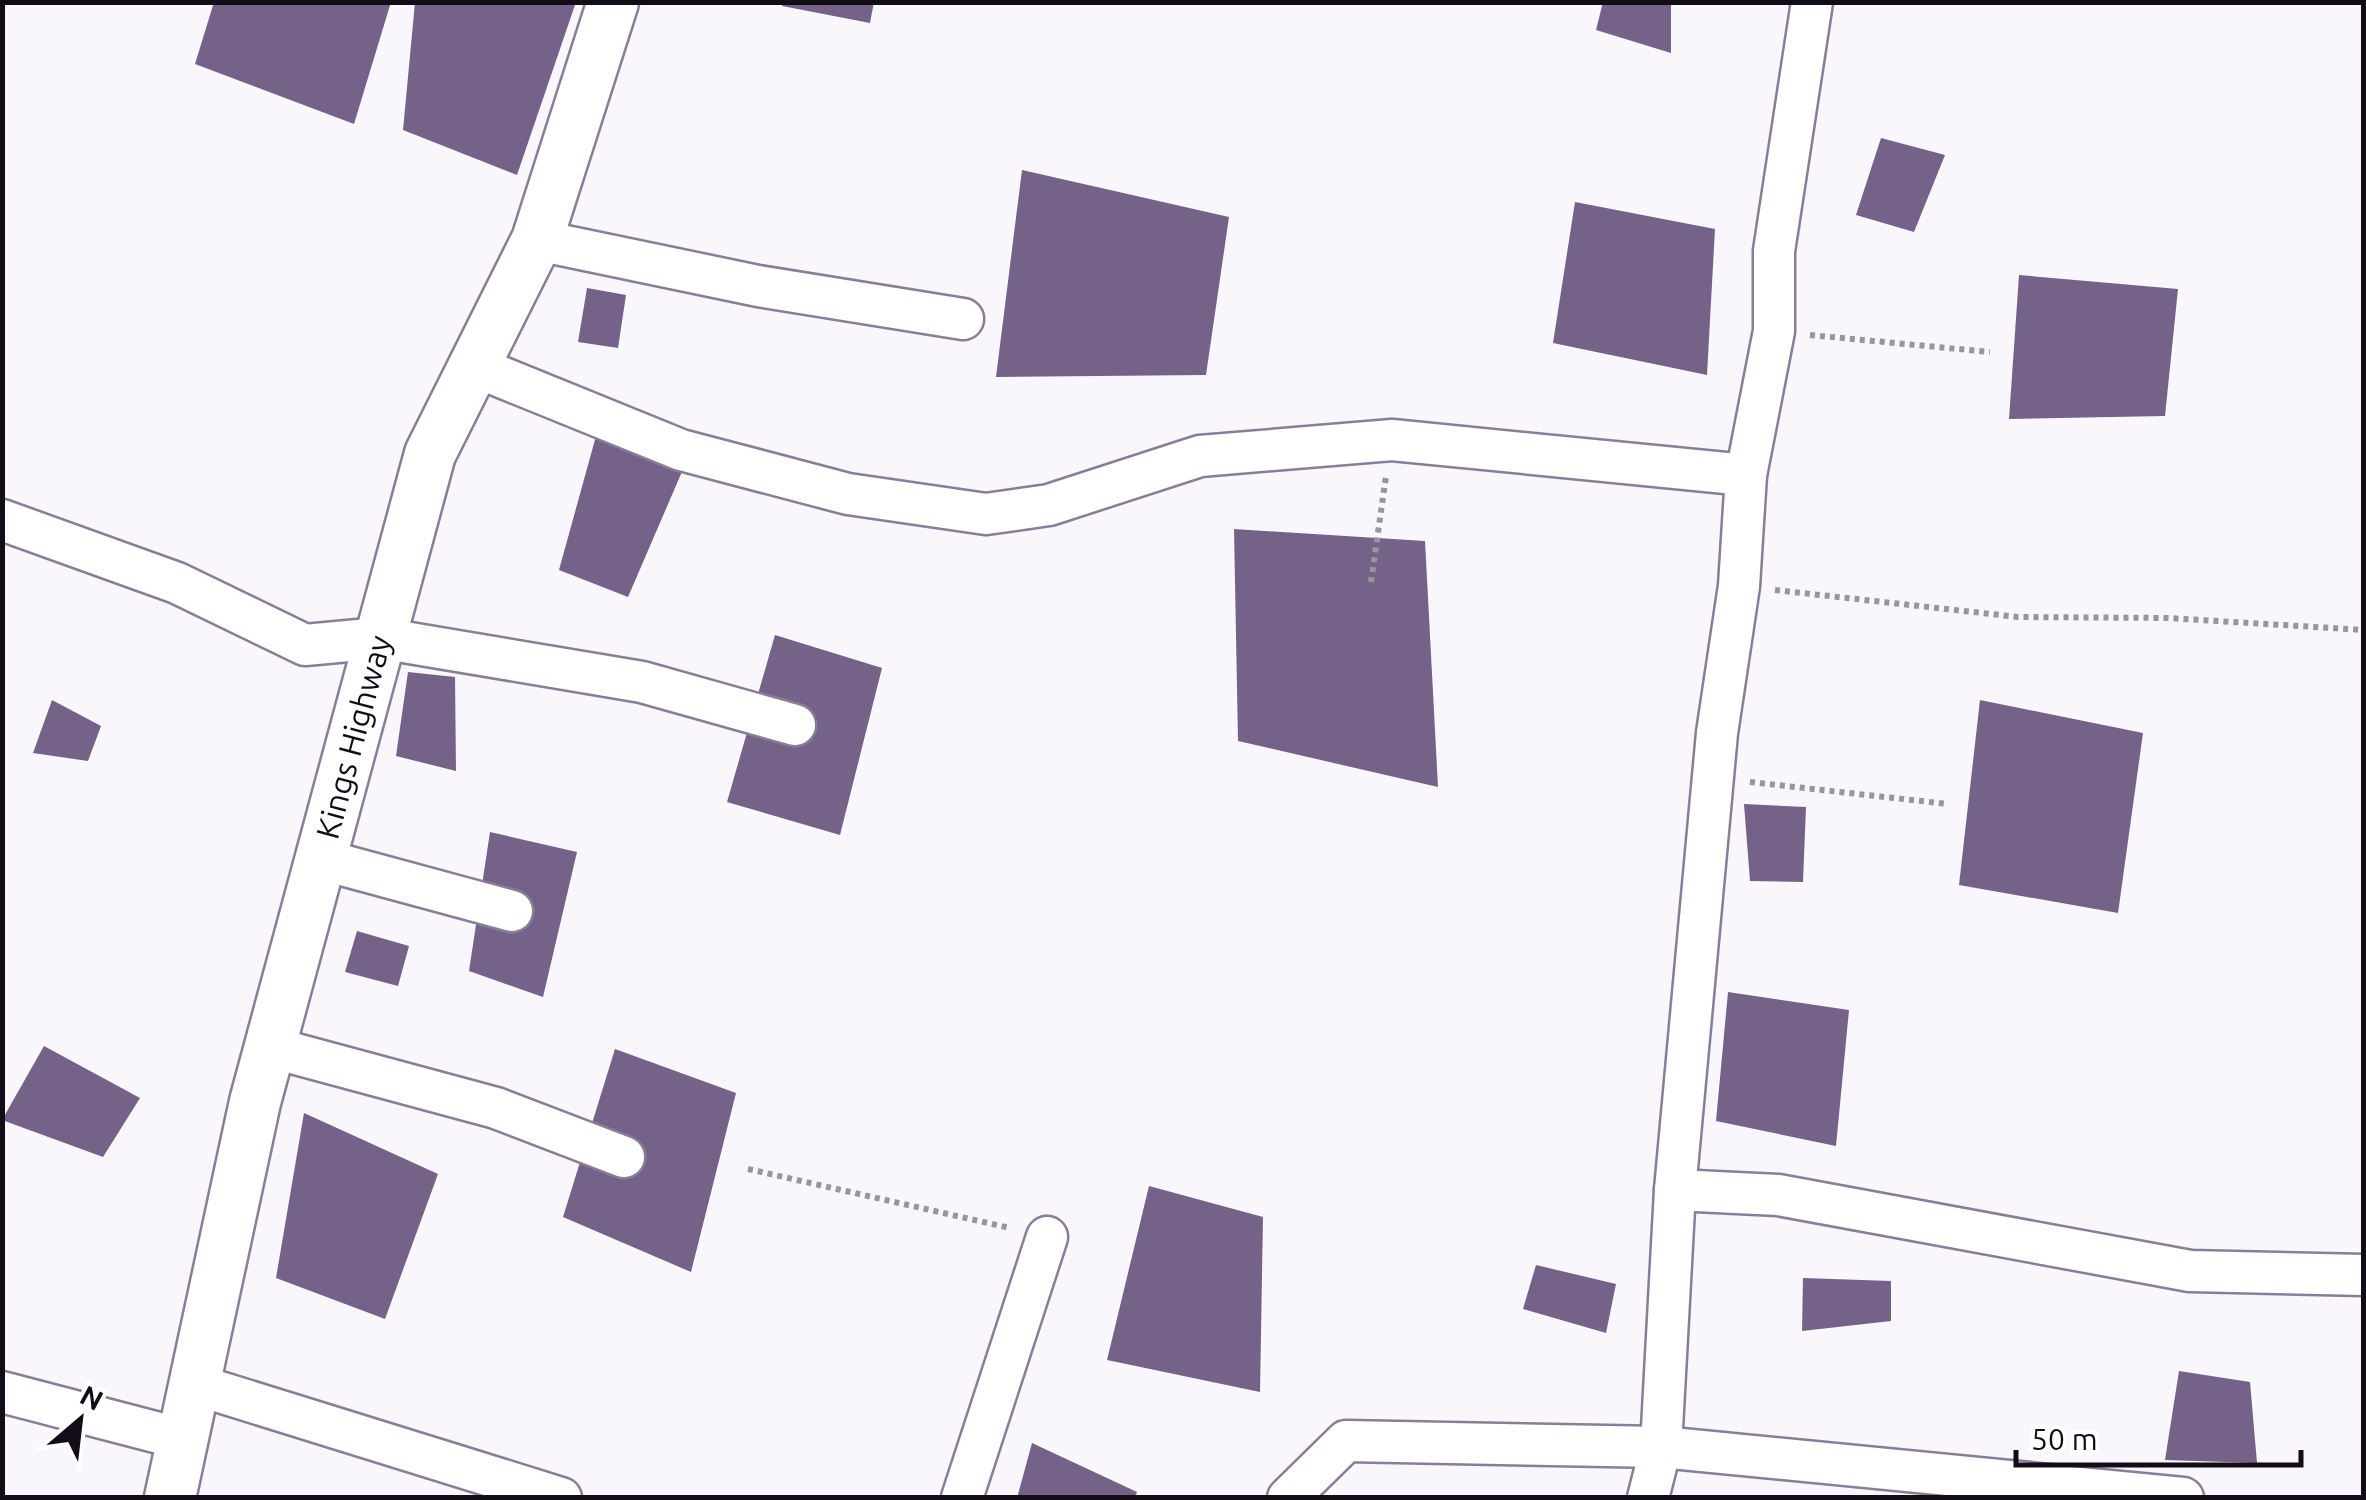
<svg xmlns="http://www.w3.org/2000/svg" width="2366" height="1500" font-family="Ubuntu,sans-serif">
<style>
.building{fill:#756288}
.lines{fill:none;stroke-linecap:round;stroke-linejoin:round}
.minor-casing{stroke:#8a7d98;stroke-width:45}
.tertiary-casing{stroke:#8a7d98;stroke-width:55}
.path{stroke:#98959c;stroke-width:6;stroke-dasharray:5 5;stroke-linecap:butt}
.minor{stroke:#fff;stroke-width:40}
.tertiary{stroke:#fff;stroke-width:50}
.labels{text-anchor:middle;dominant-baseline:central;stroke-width:8;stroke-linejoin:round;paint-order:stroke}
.street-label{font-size:32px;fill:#110c16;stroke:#fff}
</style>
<rect width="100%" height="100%" fill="#f9f6fc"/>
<g class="building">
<path d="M214 2H391L354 124 195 64Z"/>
<path d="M415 2H576L517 175 403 130Z"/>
<path d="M782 2H874L870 23 782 6Z"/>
<path d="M1603 2H1671V53L1596 30Z"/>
<path d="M1881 138 1945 155 1914 232 1856 215Z"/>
<path d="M1022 170 1229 217 1206 375 996 377Z"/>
<path d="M1575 202 1715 229 1707 375 1553 343Z"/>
<path d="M2019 275 2178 289 2165 416 2009 419Z"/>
<path d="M587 288 626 295 618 348 578 342Z"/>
<path d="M596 436 684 467 628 597 559 570Z"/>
<path d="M1234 529 1425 541 1438 787 1238 741Z"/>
<path d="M775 635 882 668 840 835 727 802Z"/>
<path d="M408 672 455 677 456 771 396 756Z"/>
<path d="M52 700 101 726 88 761 33 753Z"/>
<path d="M1980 700 2143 733 2118 913 1959 885Z"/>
<path d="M1744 804 1806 807 1803 882 1750 881Z"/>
<path d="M490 832 577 852 543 997 469 971Z"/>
<path d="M357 931 409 946 398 986 345 972Z"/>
<path d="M1728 992 1849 1010 1836 1146 1716 1121Z"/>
<path d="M44 1046 140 1098 103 1157 2 1120Z"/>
<path d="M615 1049 736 1093 691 1272 563 1217Z"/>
<path d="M304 1113 438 1174 385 1319 276 1278Z"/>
<path d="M1149 1186 1263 1217 1260 1392 1107 1360Z"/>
<path d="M1536 1265 1616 1284 1606 1333 1523 1309Z"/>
<path d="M1803 1278 1891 1281V1321L1802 1331Z"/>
<path d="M2179 1371 2250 1382 2257 1463 2165 1460Z"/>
<path d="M1032 1443 1137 1492 1135 1498H1017Z"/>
</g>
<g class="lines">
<defs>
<g id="minor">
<path d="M537 240 758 286 963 319"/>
<path d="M474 366 681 450 848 494 986 514 1049 505 1200 456 1392 440 1746 475"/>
<path d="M2 520 177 583 305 645 380 638 642 682 795 725"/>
<path d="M320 859 512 911"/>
<path d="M270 1047 496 1108 624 1157"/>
<path d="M1675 1190 1778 1195 2190 1271 2364 1275"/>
<path d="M194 1384 561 1498"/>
<path d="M2 1392 182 1439"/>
<path d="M962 1498 1047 1237"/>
<path d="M1288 1498 1346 1441 1661 1447 2183 1498"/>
<path d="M1648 1498 1661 1447 1675 1190 1717 733 1739 586 1746 475 1774 331V251L1812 2"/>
</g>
<path id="tertiary" d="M170 1498 255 1102 430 454 537 240 613 2"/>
</defs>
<use href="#minor" class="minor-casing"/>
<use href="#tertiary" class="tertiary-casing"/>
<g class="path">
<path d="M1810 335 1990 352"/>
<path d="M1371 582 1386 476"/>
<path d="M1775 590 2018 617 2168 618 2364 630"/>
<path d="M1750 782 1948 804"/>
<path d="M748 1169 1010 1228"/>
</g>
<use href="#minor" class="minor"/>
<use href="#tertiary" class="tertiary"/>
</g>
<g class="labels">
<g class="street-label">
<text transform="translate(353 737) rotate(-75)">Kings Highway</text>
</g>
</g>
<rect width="2366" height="1500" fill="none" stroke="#110c16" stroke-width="10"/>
<g transform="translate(80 1420) rotate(28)" stroke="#ffffff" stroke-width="8" paint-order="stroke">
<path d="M0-8L18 38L0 25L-18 38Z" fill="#110c16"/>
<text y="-15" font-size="28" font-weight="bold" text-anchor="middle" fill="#110c16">N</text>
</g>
<path d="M2016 1450v15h285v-15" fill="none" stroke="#110c16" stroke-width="5"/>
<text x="2031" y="1450" font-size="30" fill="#110c16" stroke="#ffffff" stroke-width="8" paint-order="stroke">50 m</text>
</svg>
